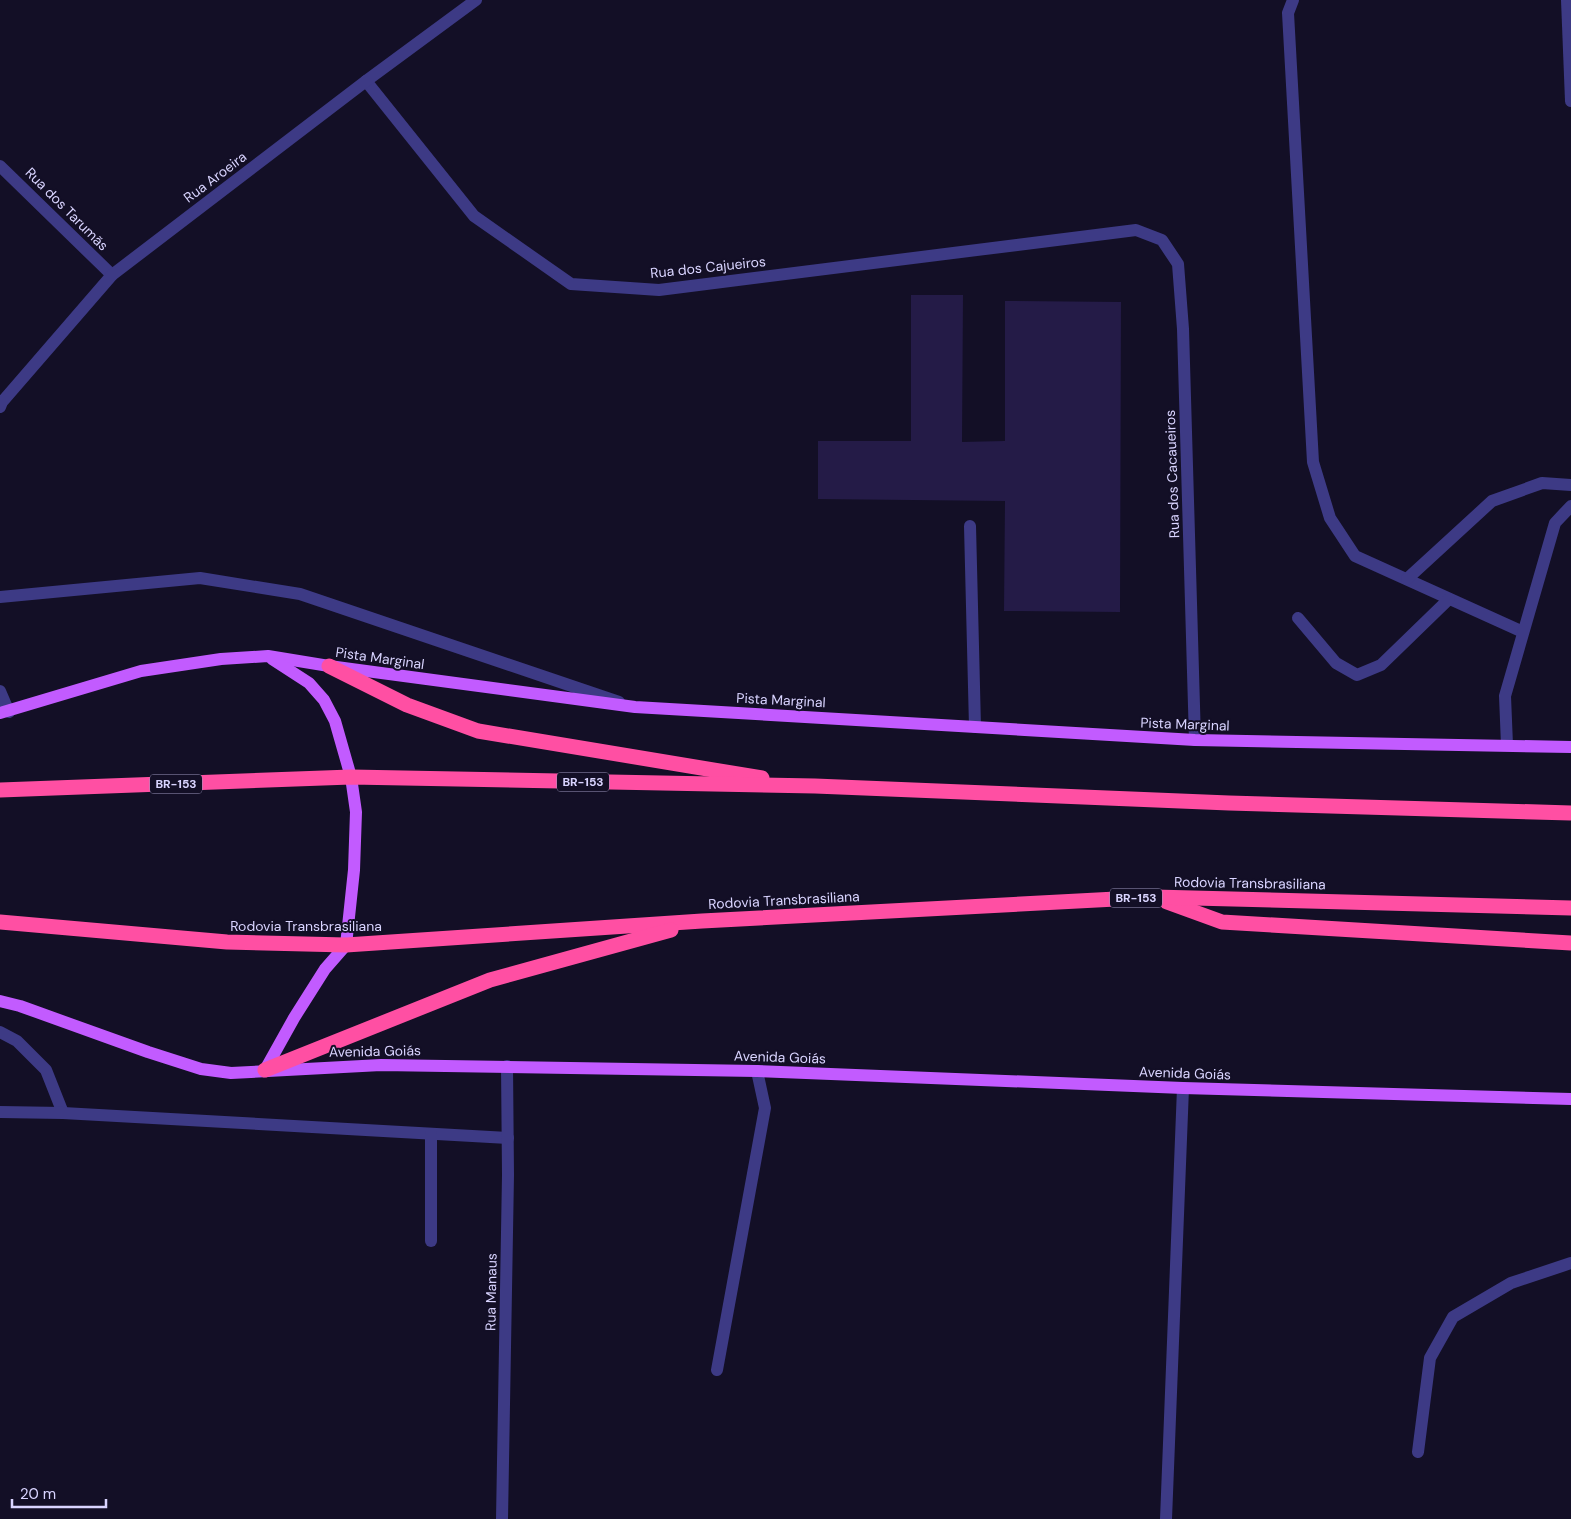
<svg xmlns="http://www.w3.org/2000/svg" width="1571" height="1519" font-family="'DM Sans',sans-serif">
<style>
.building{fill:#241b47}
.lines{fill:none;stroke-linecap:round;stroke-linejoin:round}
.minor{stroke:#3d3a85;stroke-width:12}
.major{stroke:#c25bff;stroke-width:12}
.highway{stroke:#ff4fa3;stroke-width:15}
.labels{text-anchor:middle;dominant-baseline:central;stroke-width:4;stroke-linejoin:round;paint-order:stroke}
.shield{fill:#130f26;stroke:#9e99be;stroke-width:1}
.shield-label{font-size:12px;font-weight:bold;fill:#d9d4ff}
.street-label{font-size:14px;fill:#d9d4ff;stroke:#130f26}
</style>
<rect width="100%" height="100%" fill="#130f26"/>
<path class="building" d="M911 295H963L962 442 1005 441V301L1121 302 1120 612 1004 611 1005 501 818 499V441H911Z"/>
<g class="lines">
<g class="minor">
<path d="M1293 0 1288 13 1313 462 1330 518 1355 556 1523 632"/>
<path d="M1567 0 1571 101"/>
<path d="M366 81 474 216 571 284 659 290 1136 230 1162 240 1178 264 1183 329 1195 740"/>
<path d="M0 166 112 275"/>
<path d="M0 407 2 402 112 275 366 81 476 0"/>
<path d="M970 526 975 727"/>
<path d="M1407 579 1492 501 1542 483 1571 485"/>
<path d="M0 597 200 578 300 594 619 702"/>
<path d="M1298 618 1336 663 1357 675 1381 665 1449 599"/>
<path d="M0 691 9 712"/>
<path d="M1507 745 1505 696 1555 523 1571 506"/>
<path d="M0 1032 17 1041 46 1070 63 1113"/>
<path d="M0 1112 63 1113 508 1138"/>
<path d="M431 1241V1134"/>
<path d="M717 1370 765 1108 757 1071"/>
<path d="M1418 1452 1430 1358 1453 1317 1511 1283 1571 1263"/>
<path d="M502 1519 508 1175 507 1066"/>
<path d="M1166 1519 1183 1088"/>
</g>
<g class="major">
<path d="M0 713 141 671 221 659 268 656 329 666 635 707 1195 740 1571 747"/>
<path d="M0 1001 20 1006 148 1052 201 1069 231 1073 381 1065 757 1071 1183 1088 1571 1099"/>
<path d="M265 1070 294 1018 325 969 346 945 354 870 356 812 351 777 335 721 324 700 309 683 272 659"/>
</g>
<g class="highway">
<path d="M329 666 407 705 478 731 762 778"/>
<path d="M0 790 351 777 815 786 1229 803 1571 813"/>
<path d="M1167 902 1222 922 1571 943"/>
<path d="M0 922 227 942 346 945 702 921 1154 897 1571 908"/>
<path d="M265 1070 490 980 671 930"/>
</g>
</g>
<g class="labels">
<g class="shield">
<rect x="557" y="772.5" width="52" height="19" rx="4"/>
<rect x="150" y="774.5" width="52" height="19" rx="4"/>
<rect x="1110" y="888.5" width="52" height="19" rx="4"/>
</g>
<g class="shield-label">
<text x="583" y="782">BR-153</text>
<text x="176" y="784">BR-153</text>
<text x="1136" y="898">BR-153</text>
</g>
<g class="street-label">
<text transform="translate(215 177) rotate(-37)">Rua Aroeira</text>
<text transform="translate(67 209) rotate(45)">Rua dos Tarumãs</text>
<text transform="translate(708 267) rotate(-6)">Rua dos Cajueiros</text>
<text transform="translate(1172 474) rotate(-92)">Rua dos Cacaueiros</text>
<text transform="translate(380 658) rotate(8)">Pista Marginal</text>
<text transform="translate(781 700) rotate(3)">Pista Marginal</text>
<text transform="translate(1185 724) rotate(2)">Pista Marginal</text>
<text transform="translate(1250 883) rotate(1)">Rodovia Transbrasiliana</text>
<text transform="translate(784 900) rotate(-3)">Rodovia Transbrasiliana</text>
<text x="306" y="926">Rodovia Transbrasiliana</text>
<text transform="translate(375 1051) rotate(-1)">Avenida Goiás</text>
<text transform="translate(780 1057) rotate(2)">Avenida Goiás</text>
<text transform="translate(1185 1073) rotate(2)">Avenida Goiás</text>
<text transform="translate(491 1292) rotate(-89)">Rua Manaus</text>
</g>
</g>
<path d="M12 1499v8h94v-8" fill="none" stroke="#d9d4ff" stroke-width="2.5"/>
<text x="20" y="1499" font-size="15" fill="#d9d4ff" stroke="#130f26" stroke-width="4" paint-order="stroke">20 m</text>
</svg>
